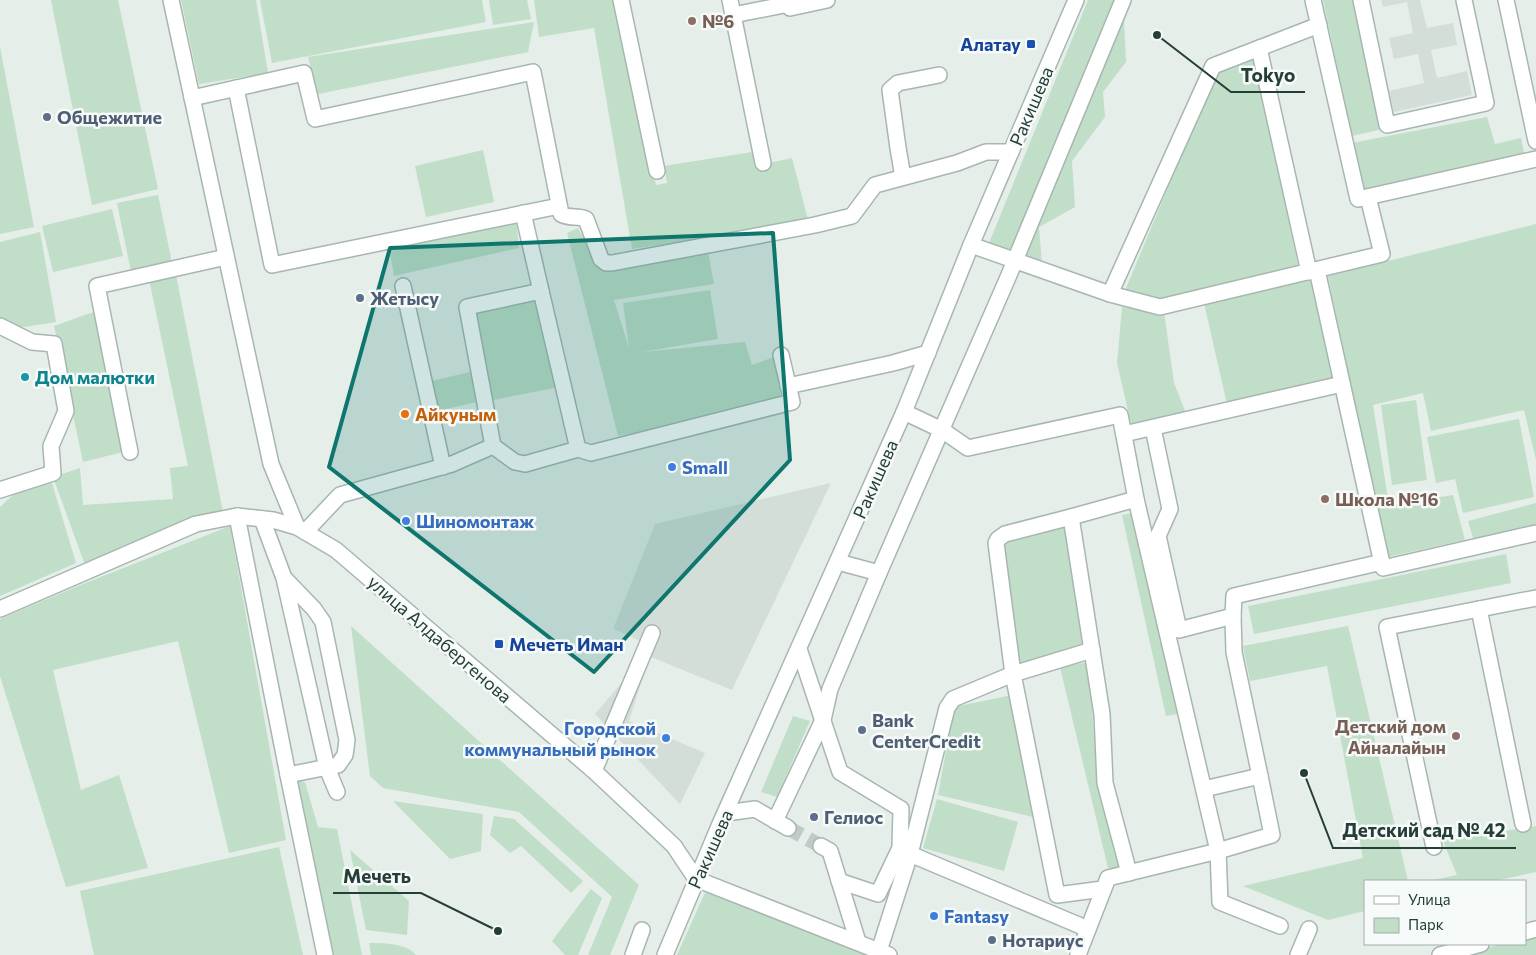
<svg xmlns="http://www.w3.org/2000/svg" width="1536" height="955" font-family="Commissioner,sans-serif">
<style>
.built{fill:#d4ded9}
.green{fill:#c0dec8}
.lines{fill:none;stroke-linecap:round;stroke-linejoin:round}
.minor-tunnel{stroke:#bfcbc6;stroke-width:15;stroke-dasharray:15 8;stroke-linecap:butt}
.minor-casing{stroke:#a8b6b1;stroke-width:18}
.minor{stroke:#fff;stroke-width:15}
.marked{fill:#0f766e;fill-opacity:0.2;stroke:#0f766e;stroke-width:4;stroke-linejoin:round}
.education-dot{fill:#8d6e63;stroke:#f6faf8;stroke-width:2}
.transit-dot{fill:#1a4fb4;stroke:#f6faf8;stroke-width:2}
.service-dot{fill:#5c6f8a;stroke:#f6faf8;stroke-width:2}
.culture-dot{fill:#0f9aa8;stroke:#f6faf8;stroke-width:2}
.food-dot{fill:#e8710a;stroke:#f6faf8;stroke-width:2}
.shop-dot{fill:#3f7fe0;stroke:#f6faf8;stroke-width:2}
.labels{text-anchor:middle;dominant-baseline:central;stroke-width:5;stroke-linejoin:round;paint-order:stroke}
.education-label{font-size:18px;font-weight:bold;fill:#785e54;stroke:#f6faf8;text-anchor:start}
.transit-label{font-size:18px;font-weight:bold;fill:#164399;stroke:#f6faf8;text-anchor:end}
.street-label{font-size:18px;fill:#253f38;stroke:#f6faf8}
.service-label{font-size:18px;font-weight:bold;fill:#4e5e75;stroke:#f6faf8;text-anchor:start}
.culture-label{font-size:18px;font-weight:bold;fill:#0d838f;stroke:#f6faf8;text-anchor:start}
.food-label{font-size:18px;font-weight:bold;fill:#c56008;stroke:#f6faf8;text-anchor:start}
.shop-label{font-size:18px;font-weight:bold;fill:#366cbe;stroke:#f6faf8;text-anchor:start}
.leader{fill:none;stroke:#253f38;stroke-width:2}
.callout-dot{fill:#253f38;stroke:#f6faf8;stroke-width:2}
.callout-label{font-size:19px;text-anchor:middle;font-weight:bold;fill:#253f38;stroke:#f6faf8;stroke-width:5;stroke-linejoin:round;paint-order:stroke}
</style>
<rect width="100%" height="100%" fill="#e6eeea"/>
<g class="built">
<path d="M1381 0H1420L1427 28 1453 23 1457 45 1431 50 1437 78 1467 71 1472 95 1394 112 1389 91 1424 83 1418 54 1394 59 1389 38 1413 33 1407 2 1383 7Z"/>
<path d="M831 483 732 690 641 653 645 643 613 629 655 524Z"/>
<path d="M630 673 642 680 629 721 705 753 680 804 595 714Z"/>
</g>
<g class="green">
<path d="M51 0H118L158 189 92 205Z"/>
<path d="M181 0H256L268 73 199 84Z"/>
<path d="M260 0H482L486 22 272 63Z"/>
<path d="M489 0H527L531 19 493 25Z"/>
<path d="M534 0H615L656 185 667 183 664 166 752 152 755 166 792 158 809 224 632 249 594 28 539 37Z"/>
<path d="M1088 0H1123L1126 62 1103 92 1105 117 1072 161 1075 207 1039 227 1042 265 989 243Z"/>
<path d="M1323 0H1355L1383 129 1352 136Z"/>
<path d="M534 22 528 52 318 94 308 57Z"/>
<path d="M0 47 34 227 0 234Z"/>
<path d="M1253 56 1298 265 1163 301 1124 293 1217 70Z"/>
<path d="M1487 117 1495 144 1521 138 1525 157 1365 193 1352 143Z"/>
<path d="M483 150 494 202 426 217 415 166Z"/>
<path d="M158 195 172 263 131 272 117 203Z"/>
<path d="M112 209 123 256 53 272 42 226Z"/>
<path d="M516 219 519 248 394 276 389 247Z"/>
<path d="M1536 224V460L1524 410 1431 431 1423 393 1373 405 1389 505 1453 495 1465 540 1387 557 1328 276Z"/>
<path d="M578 228 600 267 708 251 714 284 614 300 629 348 623 303 710 290 718 339 642 352 745 342 752 365 774 357 782 405 618 436 567 233Z"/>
<path d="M40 232 56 322 17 328 0 321V242Z"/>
<path d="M176 275 223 512 186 520 85 565 53 477 80 468 83 505 173 499 170 468 188 466 149 279Z"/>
<path d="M1310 279 1333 380 1227 404 1204 303Z"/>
<path d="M537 295 559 387 488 401 471 308Z"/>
<path d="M1122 307 1164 312 1174 383 1187 416 1132 428 1117 363Z"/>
<path d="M96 311 123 452 83 462 54 326Z"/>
<path d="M470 372 477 402 437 411 431 381Z"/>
<path d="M1416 400 1427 480 1392 485 1381 405Z"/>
<path d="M1519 419 1534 497 1463 513 1455 479 1436 483 1427 437Z"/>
<path d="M52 483 76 563 0 596V507L16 492Z"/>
<path d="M1536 503V526L1474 541 1468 521Z"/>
<path d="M1137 512 1182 713 1166 716 1122 515Z"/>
<path d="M1066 522 1083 645 1010 667 989 547Z"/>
<path d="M230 526 286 840 229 853 178 641 53 670 81 790 119 775 148 868 66 887 0 676V619L78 586Z"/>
<path d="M1506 554 1511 583 1254 634 1248 606Z"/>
<path d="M351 626 639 885 610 955H588L612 897 519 812 383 788 370 776Z"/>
<path d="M1348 626 1408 881H1365V911L1328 920 1243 886 1363 858 1327 666 1250 681 1243 646Z"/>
<path d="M1089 662 1097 780 1121 869 1108 868 1060 667Z"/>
<path d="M1012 695 1033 817 938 795 954 707Z"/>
<path d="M793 716 810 721 777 797 761 792Z"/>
<path d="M294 780 305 782 318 827 337 829 362 955H332Z"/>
<path d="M937 799 1018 822 1004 871 923 848Z"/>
<path d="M393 801 483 814 481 851 450 859Z"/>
<path d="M494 816 514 819 583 881 571 893 521 846 510 853 490 835Z"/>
<path d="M1536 826V872L1494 881H1429L1457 875 1443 841Z"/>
<path d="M279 847 303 955H94L80 891Z"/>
<path d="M350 850 409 901 407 935 366 930Z"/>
<path d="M708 886 867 955H677Z"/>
<path d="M591 889 602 898 578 955H565L552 941Z"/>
<path d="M1536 935V955H1461L1502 944H1525V938Z"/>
<path d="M369 943C384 943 406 943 416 955H371Z"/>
</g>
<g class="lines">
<path class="minor-tunnel" d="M788 828 821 846"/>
<defs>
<g id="minor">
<path d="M171 0 271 464 297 527"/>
<path d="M621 0 657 171"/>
<path d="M730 0 763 163"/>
<path d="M788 0 790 8 827 0"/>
<path d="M1313 0 1358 199 1536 159"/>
<path d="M1361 0 1387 125 1486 103 1464 0"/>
<path d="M1506 0 1536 141"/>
<path d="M733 15 789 4"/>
<path d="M1259 48 1309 272"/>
<path d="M236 88 272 265 559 206"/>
<path d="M192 98 304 73 315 119 533 72 561 214C569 219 578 215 586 219L601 259 606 263H612L815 225 852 216 875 185 957 163 986 152H1011"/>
<path d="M903 177 898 148 890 90 898 83 939 75"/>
<path d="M523 213 541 291"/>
<path d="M971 245 1110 294 1213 66 1319 25"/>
<path d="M1317 270 1383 568 1536 533"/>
<path d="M403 286 443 467"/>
<path d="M1110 294 1160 307 1382 254 1368 197"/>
<path d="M0 326 32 342 54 344 66 411 51 446 53 473 0 490"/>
<path d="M788 386 893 363 928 353"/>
<path d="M904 412 942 430 968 448 1120 415 1136 499 1218 851 1108 878 1078 955"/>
<path d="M1153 428 1170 509 1158 536 1179 630 1233 616"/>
<path d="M1124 434 1342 384"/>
<path d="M578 449 541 291 467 307 493 446 515 462 525 464 578 449 591 453 792 402 781 355"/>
<path d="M130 452 97 286 226 257"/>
<path d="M237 516 288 775 325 955"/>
<path d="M262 519 284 578 327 768 337 792"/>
<path d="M305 532 340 495 452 464 493 446"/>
<path d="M879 573 1009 275 1123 0"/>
<path d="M286 580 314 609 323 622 347 740 345 755 338 765 288 775"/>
<path d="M0 609 196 524 237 516 273 520 297 527 336 550 594 771 674 846 696 879 889 955"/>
<path d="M1479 609 1523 824"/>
<path d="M799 649 840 772 901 809 900 848 878 894 839 881"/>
<path d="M1092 650 1013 674 1057 895 1103 889"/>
<path d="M594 771 652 633"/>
<path d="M1260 776 1272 835 1218 851 1220 902 1280 926"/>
<path d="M1204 789 1260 776 1234 652 1233 616 1234 596 1382 562"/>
<path d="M726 813 755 809 788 828"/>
<path d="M775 821 823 720 830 689 879 573 838 562"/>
<path d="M821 846 830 851 858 942"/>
<path d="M1434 847 1387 627 1536 598"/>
<path d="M910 854 1088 929"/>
<path d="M1129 873 1105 783 1102 714 1071 517 1136 499"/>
<path d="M1525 932 1536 929"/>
<path d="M879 951 910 854 947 708 953 699 1013 674 996 543 998 539 1005 534 1071 517"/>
<path d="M633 955 642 930"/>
<path d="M665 955 720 824 904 412 971 245 1076 0"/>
<path d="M1298 955 1309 929"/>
<path d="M1440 955 1481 944"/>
</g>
</defs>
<use href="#minor" class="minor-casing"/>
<use href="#minor" class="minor"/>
</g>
<path class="marked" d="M773 233 790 460 594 672 329 467 390 248Z"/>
<g class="education-dot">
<circle cx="692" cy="21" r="5"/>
<circle cx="1325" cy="499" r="5"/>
<circle cx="1456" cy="736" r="5"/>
</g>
<g class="transit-dot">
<rect x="1026" y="39" width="10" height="10" rx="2.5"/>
<rect x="494" y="639" width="10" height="10" rx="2.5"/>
</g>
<g class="service-dot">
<circle cx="47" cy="117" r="5"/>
<circle cx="360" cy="298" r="5"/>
<circle cx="862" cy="730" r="5"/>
<circle cx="814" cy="817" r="5"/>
<circle cx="992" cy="940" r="5"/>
</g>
<circle class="culture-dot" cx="25" cy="377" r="5"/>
<circle class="food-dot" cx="405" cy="414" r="5"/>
<g class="shop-dot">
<circle cx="672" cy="467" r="5"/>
<circle cx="406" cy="521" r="5"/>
<circle cx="666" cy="738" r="5"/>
<circle cx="934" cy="916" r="5"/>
</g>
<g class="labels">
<g class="education-label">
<text x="702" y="21">№6</text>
<text x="1335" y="499">Школа №16</text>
<text x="1446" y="726" text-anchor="end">Детский дом<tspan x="1446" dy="21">Айналайын</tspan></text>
</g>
<g class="transit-label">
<text x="1021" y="44">Алатау</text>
<text x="509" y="644" text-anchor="start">Мечеть Иман</text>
</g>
<g class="street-label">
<text transform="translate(1031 106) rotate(-67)">Ракишева</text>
<text transform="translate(875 479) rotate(-66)">Ракишева</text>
<text transform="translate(440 639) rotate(41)">улица Алдабергенова</text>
<text transform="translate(710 849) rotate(-66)">Ракишева</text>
</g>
<g class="service-label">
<text x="57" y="117">Общежитие</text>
<text x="370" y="298">Жетысу</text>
<text x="872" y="720">Bank<tspan x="872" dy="21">CenterCredit</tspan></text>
<text x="824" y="817">Гелиос</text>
<text x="1002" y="940">Нотариус</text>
</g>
<g class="culture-label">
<text x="35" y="377">Дом малютки</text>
</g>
<g class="food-label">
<text x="415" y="414">Айкуным</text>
</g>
<g class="shop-label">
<text x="682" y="467">Small</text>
<text x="416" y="521">Шиномонтаж</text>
<text x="656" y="728" text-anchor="end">Городской<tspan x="656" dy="21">коммунальный рынок</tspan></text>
<text x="944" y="916">Fantasy</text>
</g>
</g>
<path class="leader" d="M1157 35L1231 92H1305M1304 773L1333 848H1516M498 931L421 893H333"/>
<g class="callout-dot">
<circle cx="1157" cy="35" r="5"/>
<circle cx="1304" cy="773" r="5"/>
<circle cx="498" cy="931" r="5"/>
</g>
<g class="callout-label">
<text x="1268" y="82">Tokyo</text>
<text x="1424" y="837">Детский сад № 42</text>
<text x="377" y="883">Мечеть</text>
</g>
<rect x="1364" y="880" width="162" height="65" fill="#f6faf8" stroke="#a2afab"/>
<rect x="1374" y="896" width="25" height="8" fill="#ffffff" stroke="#a2afab"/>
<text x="1408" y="905" font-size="15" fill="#253f38">Улица</text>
<rect x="1374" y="918" width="25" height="15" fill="#c0dec8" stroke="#a2afab"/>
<text x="1408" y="930" font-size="15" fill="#253f38">Парк</text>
</svg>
